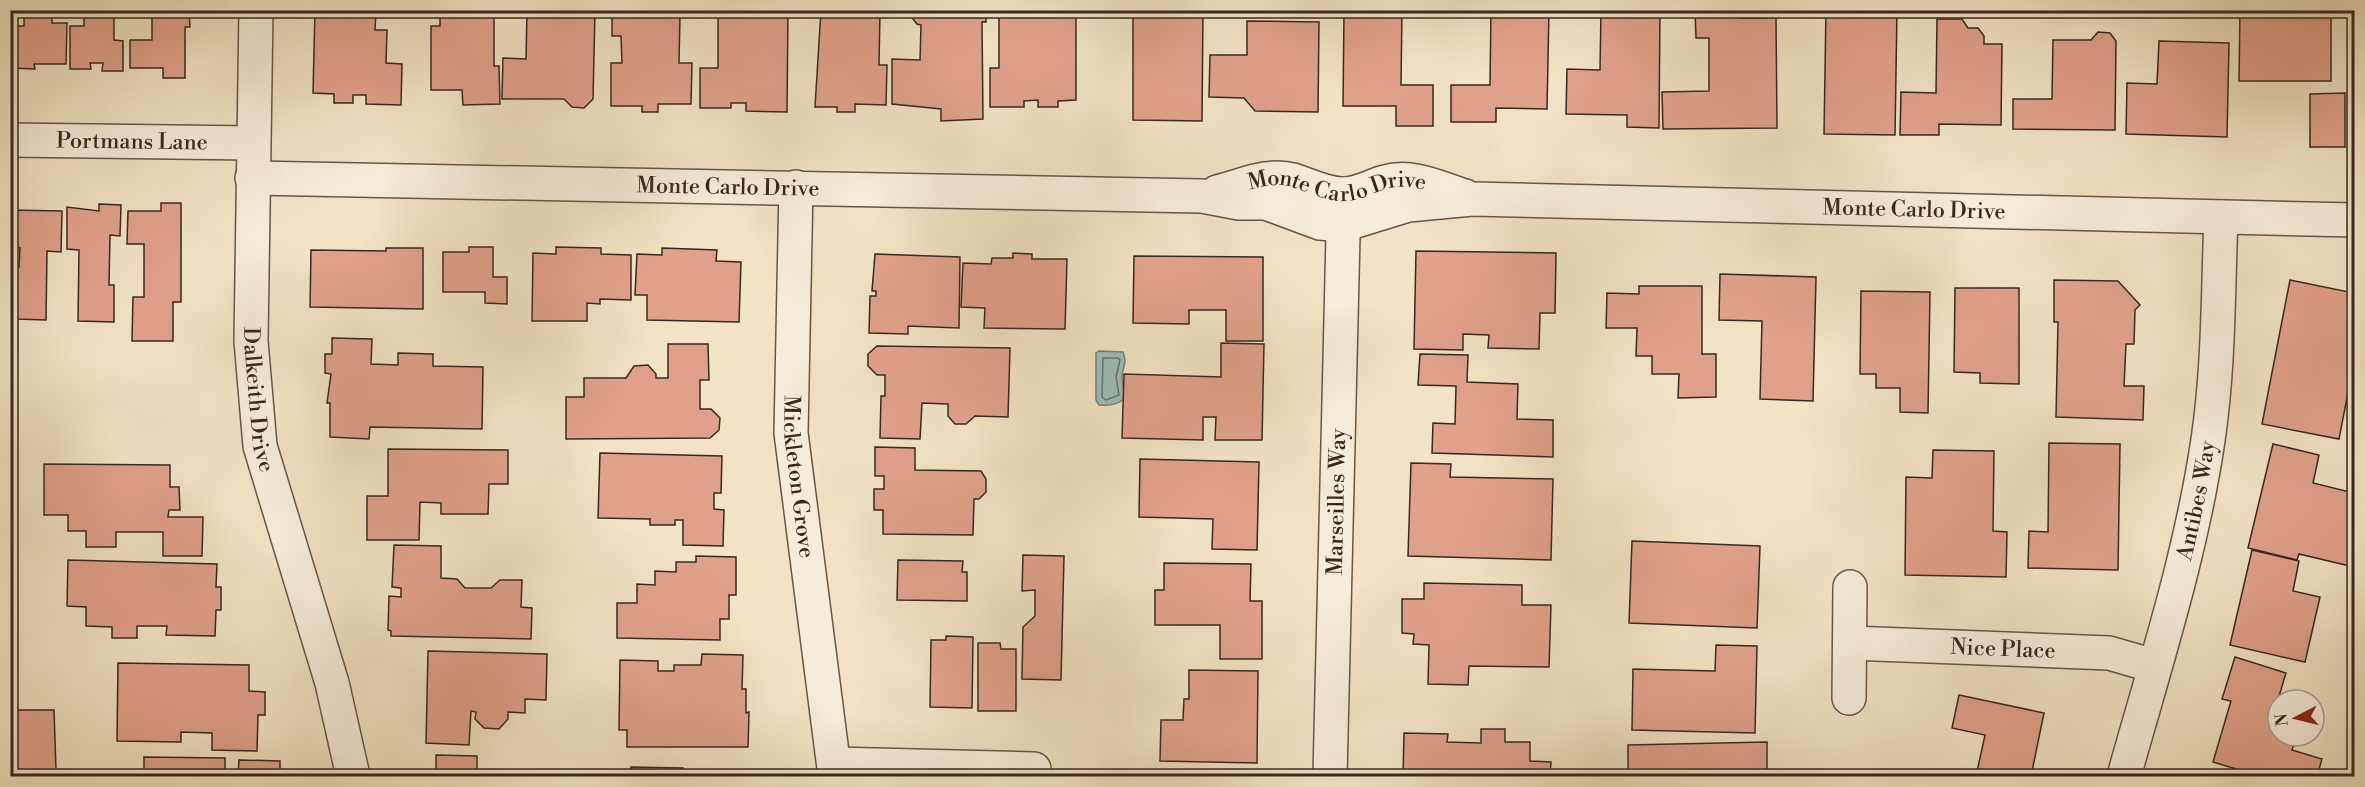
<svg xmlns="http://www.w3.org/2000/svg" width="2365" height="787" font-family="'Libre Bodoni',serif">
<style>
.water{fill:#9bbdb8;stroke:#73817b;stroke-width:1.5}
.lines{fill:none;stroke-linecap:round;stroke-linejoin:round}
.shore{stroke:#6a726c;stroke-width:1.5}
.building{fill:#e0a18b;stroke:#382820;stroke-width:1.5}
.minor-casing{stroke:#665749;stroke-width:36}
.minor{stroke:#f6edd8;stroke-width:33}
.labels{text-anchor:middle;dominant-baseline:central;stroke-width:4.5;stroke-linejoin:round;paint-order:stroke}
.street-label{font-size:22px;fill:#382820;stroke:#f6edd8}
</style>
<rect width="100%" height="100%" fill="#f1e3c3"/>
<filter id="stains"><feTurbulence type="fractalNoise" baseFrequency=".00333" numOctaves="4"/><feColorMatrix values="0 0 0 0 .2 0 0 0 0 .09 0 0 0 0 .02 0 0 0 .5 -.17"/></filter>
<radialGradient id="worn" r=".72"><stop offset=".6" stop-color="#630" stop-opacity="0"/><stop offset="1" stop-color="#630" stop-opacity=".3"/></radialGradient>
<path class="water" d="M1099 351 1123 352C1128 363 1122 367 1122 377 1122 385 1125 391 1125 398 1118 405 1108 406 1099 405L1096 400V353Z"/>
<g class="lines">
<path class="shore" d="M1103 358H1118L1120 360 1116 377 1119 395 1106 400 1102 397Z"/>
</g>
<g class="building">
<path d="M10 10H52V23H67L66 64H34L35 69 11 68V26H24V12Z"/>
<path d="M84 10H114V40L123 41V71H102L103 63H90L91 69H70V26H84Z"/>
<path d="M152 10H189L190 27H185V78H163V68H130V40H152Z"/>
<path d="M315 10H376L375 30H387L386 63 402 64 401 105 366 104V95H353V103H334V94L313 93Z"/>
<path d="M440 10H494V66H499L500 104 463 105 462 90H431V26H440Z"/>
<path d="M527 10H595L593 99 584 108 572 107 564 99H502L503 58 526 59Z"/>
<path d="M612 10H683V14H680L679 63H692L691 104H658V112H642V106H611V63H622L621 36H612Z"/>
<path d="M718 10H788L787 112 746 111V103H731V108H700V68H718Z"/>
<path d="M821 10H880L879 65H887L886 105 855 104V112H837V107H815Z"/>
<path d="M906 10H986V22H982L983 119 941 121V109L892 104V59L920 60 921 25 917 24Z"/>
<path d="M999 10H1076V100L1058 101V107H1038V100L1024 101V107H990V68H999Z"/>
<path d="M1133 10H1203L1202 121 1133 120Z"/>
<path d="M1344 10H1402L1401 85H1433V126H1396V106H1343Z"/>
<path d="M1491 10H1549L1547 109 1496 108V122H1451V85H1490Z"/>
<path d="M1601 10H1660L1659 128 1627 127V115L1566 114 1567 69 1600 70Z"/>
<path d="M1695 10H1739V18H1776L1777 128 1663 129 1662 92 1709 91V38H1696Z"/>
<path d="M1826 10H1897L1895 135 1824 134Z"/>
<path d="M2240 10 2331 11V81H2239Z"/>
<path d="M1937 19H1962L1968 28H1978L1984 36V44H2002L2001 125 1939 124V135H1900L1901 92 1936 93Z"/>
<path d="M1247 21 1319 22 1318 112 1255 111 1244 98 1209 97 1210 55H1247Z"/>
<path d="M2098 32 2110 33 2116 41 2115 130 2013 129V99H2052L2053 40H2091Z"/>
<path d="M2159 41 2229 43 2227 137 2126 134 2127 83 2157 84Z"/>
<rect x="2349" y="71" width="5" height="56"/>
<path d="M2345 93V147H2310V94Z"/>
<path d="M161 203H181V302H173V341H132L133 297H144V244H127L128 211H161Z"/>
<path d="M99 204 121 205 120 236 110 235 109 285H114V322L78 321 79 250 67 249V207L99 211Z"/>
<path d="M10 210 62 211 61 252 47 251 46 320 17 319V290L10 291V267H19L20 248 10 247Z"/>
<path d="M469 247H493V277H507V304L485 303V292H443V252H469Z"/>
<path d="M556 247 601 248V254L631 255V300L600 299V304L587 303V321H532L533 253 556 254Z"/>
<path d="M386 248H423V309L310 307 311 250 386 251Z"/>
<path d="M662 248 717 250 716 261 741 262 739 322 647 320V295H635L637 254 662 255Z"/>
<path d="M1416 251 1556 253 1555 313H1540L1539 349 1488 348 1489 335 1463 334V350L1414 349Z"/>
<path d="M1013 253 1032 254V259H1067L1065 329 984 328 985 308 961 307 963 263 991 264 992 258H1013Z"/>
<path d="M875 254 960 257 959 328 908 326V334L869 333 870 296H876V291H872Z"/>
<path d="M1134 256 1263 257V341H1226V310H1189V324L1133 323Z"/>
<path d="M1720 274 1816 277 1813 401 1760 399 1762 321 1719 320Z"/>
<path d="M2054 280 2118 281 2140 305 2135 310 2134 344H2126L2124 386H2144L2143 420 2056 417 2058 322H2054Z"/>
<path d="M2290 280 2354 293V362L2339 439 2262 424Z"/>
<path d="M1639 286H1702V354H1716V397L1678 398 1679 374H1652V356H1636L1637 328H1606L1607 293 1639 294Z"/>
<path d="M1955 288H2019V384L1980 383V373L1954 372Z"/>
<path d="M1861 291 1930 292 1928 413 1900 412V388H1876V374H1860Z"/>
<path d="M332 338 372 339 371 364 398 365V353L433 354V366L483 367 482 429 370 427 369 439 330 437V403H327L331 374 325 373V354H332Z"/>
<path d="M1221 343 1264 344 1262 440H1215L1216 417H1203V440L1122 438 1124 374 1221 377Z"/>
<path d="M668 344H708L709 380H700V409H711L720 418 719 430 710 438 566 439V397H584V378H626L634 366 648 365 656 374V378H668Z"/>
<path d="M877 346 1010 348 1008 417 975 416 966 424H955L948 416V404L922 403 920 439 880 438 881 396H885V375H877L868 366V354Z"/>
<path d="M1420 354 1468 355 1467 382 1518 384 1517 419 1553 420V457L1432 453 1433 423 1455 424 1456 386 1418 385Z"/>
<path d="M2049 443 2120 444 2118 570 2028 568 2029 531 2048 532Z"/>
<path d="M2273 444 2319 455 2313 483 2354 493V567L2299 554 2297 560 2248 548Z"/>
<path d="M875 447 915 448V470L981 471 986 479V492L979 499H974L973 535 883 534V510H874V489H884V476H875Z"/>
<path d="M388 449 508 450V484H489L488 514H441V503L420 502 419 540H367V496H388Z"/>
<path d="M1933 450 1994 451 1993 531 2007 532 2006 577 1905 575 1906 477 1932 478Z"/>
<path d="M600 453 722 456 721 493H714V509L724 510 723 546 683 545V520H675V525H650V519L598 518Z"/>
<path d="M1140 459 1259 462 1257 550 1212 549 1213 519 1139 517Z"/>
<path d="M1411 463 1451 464 1450 477 1553 479 1551 560 1408 556Z"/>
<path d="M44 464 170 465V487H179L180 510H169L168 517H203L202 556H163V532H116V547H86V531H68V515H44Z"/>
<path d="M1632 541 1760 546 1757 628 1629 623Z"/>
<path d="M394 545 441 546V578L457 579 465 588H491L500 580H522L521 607 532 608 531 639 391 636V631L388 630 389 596 401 597V588L392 587Z"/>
<path d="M2252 550 2299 561 2293 591 2320 597 2305 662 2230 645Z"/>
<path d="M1023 555 1064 556 1061 680 1022 679 1023 627 1035 616V590L1022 591Z"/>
<path d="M696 556 736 557V595H729V619H720V640L617 638V603H637V584L655 585V571L676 572V562H696Z"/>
<path d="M68 560 217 564 216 587H221V610H216L215 636 166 635 167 626H137V638H112V627L86 626V607L67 606Z"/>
<path d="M898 560 963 561 962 572H967V601L897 600Z"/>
<path d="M1164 563 1251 564 1250 601H1262V659H1220V625H1155V590H1164Z"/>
<path d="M1424 583 1522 585V605H1551L1549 667 1469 666 1468 685 1428 684 1429 645 1413 644 1414 634 1402 633V599H1424Z"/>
<path d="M946 636 973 637 972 708 930 707 931 640H946Z"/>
<path d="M978 643H1000L1001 649H1016V711H978Z"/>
<path d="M1716 645 1757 646 1755 733 1632 730 1633 669 1715 671Z"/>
<path d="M428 651 547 654 546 700 525 699V713L508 712V719L499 729 484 728 475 719 476 712 471 711 469 745 426 743Z"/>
<path d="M702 654 743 655 742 689H746V713L749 712 748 747H627V730H619L620 660 658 661V671H674V665H701Z"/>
<path d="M2235 657 2286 673 2274 713 2278 714V736H2296L2292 750 2322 759 2317 776H2259L2213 762 2231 701 2222 699Z"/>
<path d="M118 663 249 665V691L265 692V715H258L257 751 212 750V733L181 732V742L117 741Z"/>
<path d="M1189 670 1258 671 1257 763 1160 761 1161 720H1183L1184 699H1189Z"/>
<path d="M1959 695 2044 713 2031 776H1976L1985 735 1952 728Z"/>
<path d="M10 710H54L56 770H10Z"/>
<path d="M1481 729H1505V742H1530V761L1551 762 1550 776H1403L1404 733 1448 734 1447 742 1481 743Z"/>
<path d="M1767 742V776H1628V745Z"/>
<path d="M436 755 477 756V776H436Z"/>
<path d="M144 757 225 758V776H144Z"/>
<path d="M239 760 280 761V776H238Z"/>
<path d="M631 767 683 768V776H631Z"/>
</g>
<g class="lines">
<defs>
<g id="minor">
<path id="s1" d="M256 10 251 341 260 446 332 683 353 776"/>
<path id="s2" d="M10 140 253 143"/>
<path id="s3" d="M252 178 1202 196 1239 203H1266L1320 223 1343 225 1408 205 1472 199 2354 220"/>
<path id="s4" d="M796 187 791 433 835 776"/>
<path id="s5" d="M1217 192C1242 186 1267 173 1293 180 1309 185 1324 193 1341 194 1358 195 1370 186 1385 182 1413 174 1439 188 1465 196"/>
<path id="s6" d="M1850 643 2109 653 2154 666"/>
<path d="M1849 698 1850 587"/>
<path d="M834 764 1034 769"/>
<path id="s7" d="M1330 776 1344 194"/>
<path id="s8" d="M2124 776C2155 665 2191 555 2208 440 2219 366 2218 291 2221 217"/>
</g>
</defs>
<use href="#minor" class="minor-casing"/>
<use href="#minor" class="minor"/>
</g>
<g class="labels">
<g class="street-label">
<text stroke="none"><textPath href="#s2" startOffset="122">Portmans Lane</textPath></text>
<text stroke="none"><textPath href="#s3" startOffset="476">Monte Carlo Drive</textPath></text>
<text stroke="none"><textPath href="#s5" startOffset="124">Monte Carlo Drive</textPath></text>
<text stroke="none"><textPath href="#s3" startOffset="1670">Monte Carlo Drive</textPath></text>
<text stroke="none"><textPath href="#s1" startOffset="390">Dalkeith Drive</textPath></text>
<text stroke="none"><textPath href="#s4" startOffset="290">Mickleton Grove</textPath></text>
<text stroke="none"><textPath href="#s8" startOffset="285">Antibes Way</textPath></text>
<text stroke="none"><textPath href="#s7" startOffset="274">Marseilles Way</textPath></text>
<text stroke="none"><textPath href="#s6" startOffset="153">Nice Place</textPath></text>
</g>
</g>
<rect width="2365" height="787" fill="none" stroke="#f1e3c3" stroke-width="36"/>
<rect x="12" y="12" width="2341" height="763" fill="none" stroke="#382820" stroke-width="3"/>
<rect x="18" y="18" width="2329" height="751" fill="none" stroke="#382820" stroke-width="1.5"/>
<g transform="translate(2296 718) rotate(263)"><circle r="28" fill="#f6edd8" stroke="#aa9e8e" stroke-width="1.5"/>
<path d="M0-4.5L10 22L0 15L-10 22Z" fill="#8f2418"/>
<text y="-9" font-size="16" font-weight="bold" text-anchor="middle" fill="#382820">N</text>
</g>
<rect width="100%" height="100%" filter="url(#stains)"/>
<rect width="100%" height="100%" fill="url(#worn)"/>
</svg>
